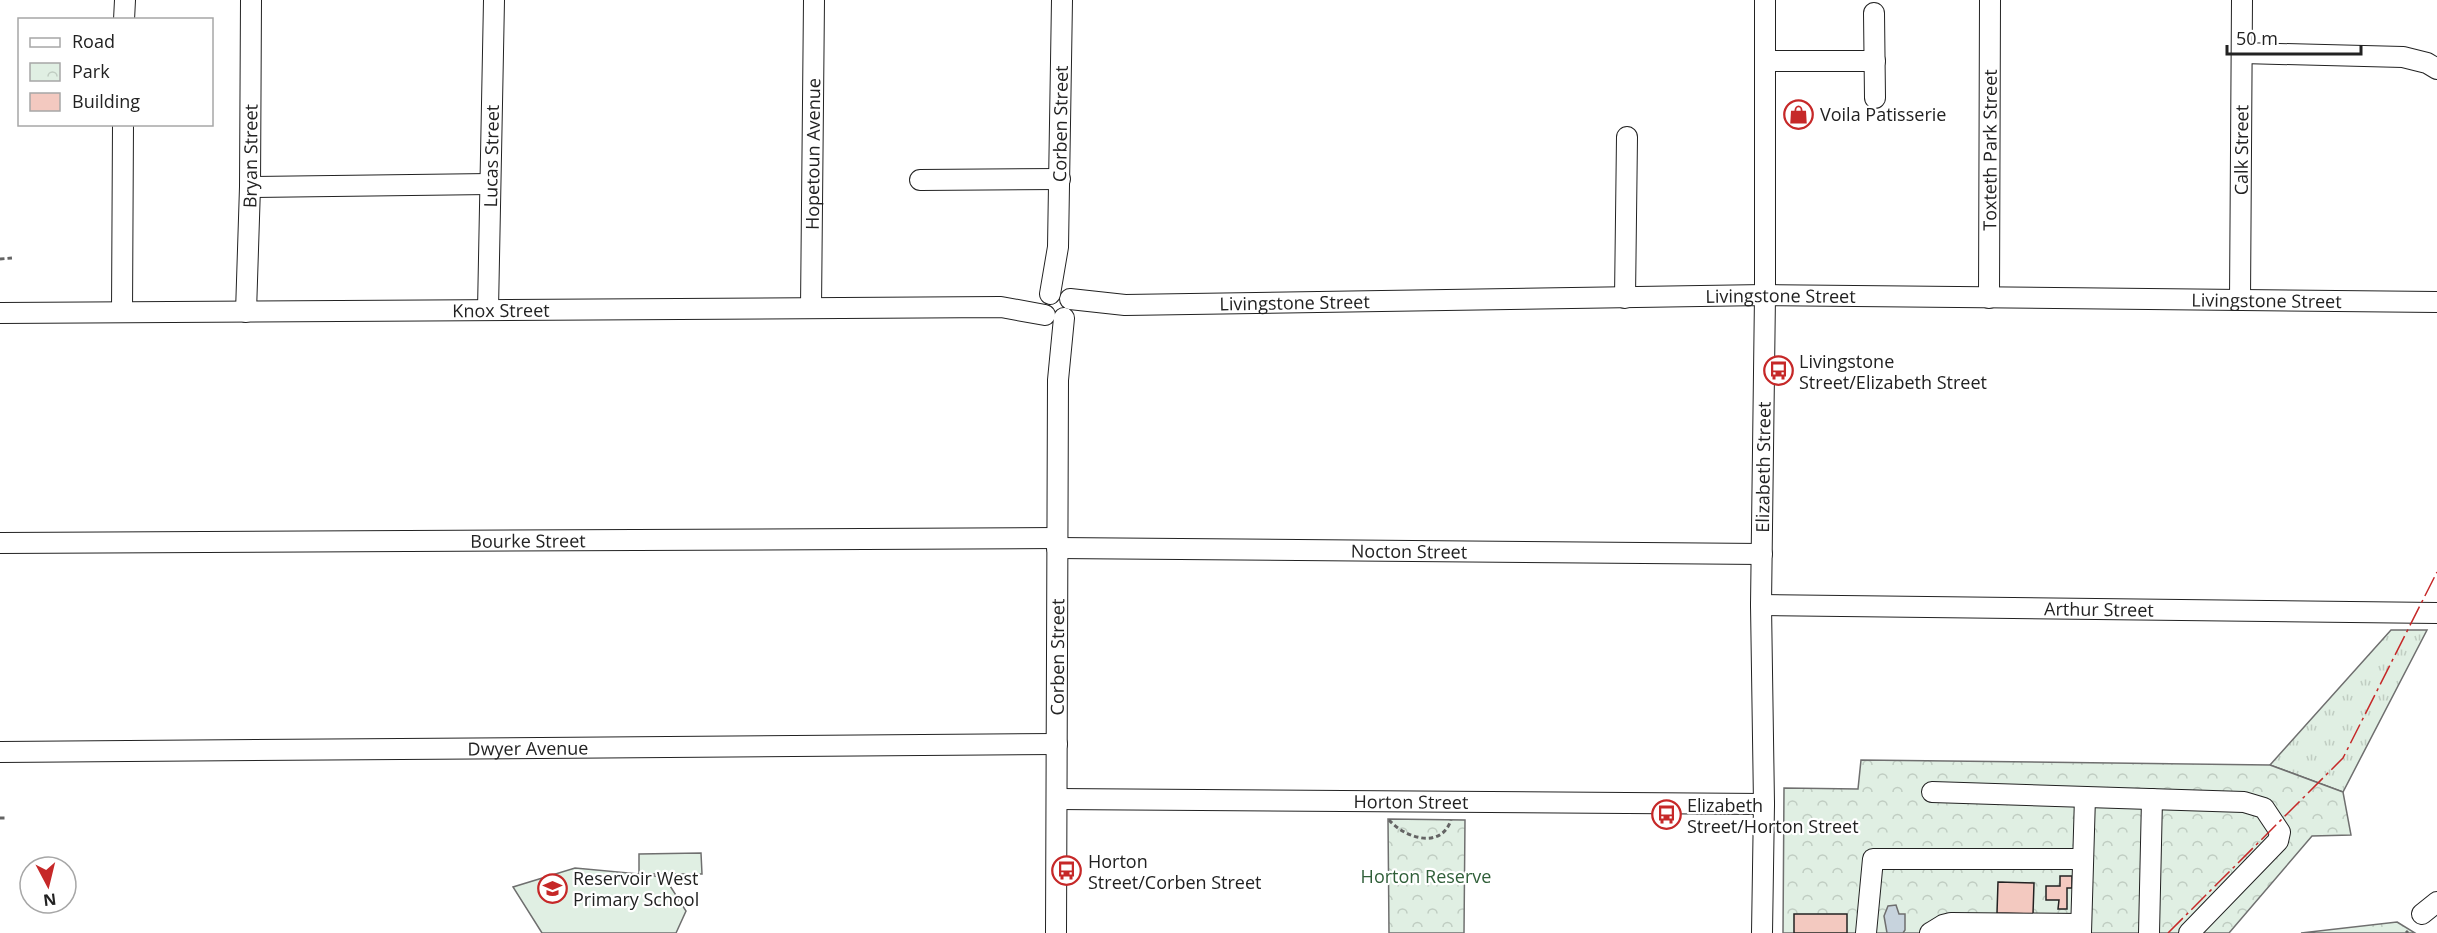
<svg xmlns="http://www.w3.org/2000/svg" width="2437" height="933" font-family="'Open Sans',sans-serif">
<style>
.grass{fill:url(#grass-tufts);stroke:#6f6f6f;stroke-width:1.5}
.park{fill:url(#park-crowns);stroke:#6f6f6f;stroke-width:1.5}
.garden{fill:#e0efe3;stroke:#6f6f6f;stroke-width:1.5}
.water{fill:#c7d3dd;stroke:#6f6f6f;stroke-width:1.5}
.building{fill:#f3c9c0;stroke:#222;stroke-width:1.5}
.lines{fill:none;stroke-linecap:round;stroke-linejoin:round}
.minor-casing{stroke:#222;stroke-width:22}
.path{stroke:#646464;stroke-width:3;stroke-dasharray:4.5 3;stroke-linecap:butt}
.minor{stroke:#fff;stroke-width:20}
.power{stroke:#c62828;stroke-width:1.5;stroke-dasharray:21 4.5 3 4.5;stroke-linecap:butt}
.labels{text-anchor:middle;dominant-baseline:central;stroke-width:4.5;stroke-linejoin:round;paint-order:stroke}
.poi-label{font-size:18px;fill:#222;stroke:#fff;text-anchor:start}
.street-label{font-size:18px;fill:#222;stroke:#fff}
.park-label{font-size:18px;fill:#2f5e38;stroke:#fff}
</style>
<defs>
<pattern id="grass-tufts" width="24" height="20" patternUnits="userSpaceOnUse" patternTransform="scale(1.5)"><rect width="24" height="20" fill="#e0efe3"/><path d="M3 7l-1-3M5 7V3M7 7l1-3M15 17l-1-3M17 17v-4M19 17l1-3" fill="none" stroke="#c0cdc2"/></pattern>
<pattern id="park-crowns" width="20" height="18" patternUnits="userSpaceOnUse" patternTransform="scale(1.5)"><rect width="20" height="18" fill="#e0efe3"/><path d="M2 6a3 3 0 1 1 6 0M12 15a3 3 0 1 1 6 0" fill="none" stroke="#c0cdc2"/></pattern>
</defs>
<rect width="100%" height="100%" fill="#fff"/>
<path class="grass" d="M2391 630H2427L2343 792 2270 765Z"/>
<g class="park">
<path d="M1861 760 2270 765 2343 792 2351 835 2312 836 2229 933H1783L1784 788 1858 789Z"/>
<path d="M1388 819 1465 820 1464 933H1389Z"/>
<path d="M2397 922 2415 933H2301Z"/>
</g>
<path class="garden" d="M701 853 702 874H644L665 878 686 911 676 933H542L513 887 575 868 639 874V854Z"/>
<path class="water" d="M1896 905 1899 914H1905V930L1903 933H1887L1884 916 1888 906Z"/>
<g class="building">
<path d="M2060 876H2072V888H2067V909H2058L2059 900H2046V886H2060Z"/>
<path d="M1998 882 2034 883 2033 914 1997 913Z"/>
<rect x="1794" y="914" width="53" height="19"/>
</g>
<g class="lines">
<defs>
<g id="minor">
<path d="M1874 13 1875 98"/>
<path d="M124 20 125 0"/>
<path d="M2242 53 2403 57 2427 63 2437 69"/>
<path d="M1765 61H1875"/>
<path d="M920 180 1060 179"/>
<path d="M250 187 490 184"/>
<path id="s1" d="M1050 294 1058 247 1062 0"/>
<path d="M1625 298 1627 137"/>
<path id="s2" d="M1989 298 1990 0"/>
<path id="s3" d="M1070 299 1125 305 1765 295 2437 302"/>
<path id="s4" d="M2240 300 2242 0"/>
<path id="s5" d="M811 308 814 0"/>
<path id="s6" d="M488 310 494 0"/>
<path d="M122 312 123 124"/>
<path id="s7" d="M246 312 250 187 251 0"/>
<path id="s8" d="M0 313 1001 307 1045 315"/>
<path id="s9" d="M0 543 1057 538"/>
<path id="s10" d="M1057 548 1762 554"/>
<path id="s11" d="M1761 605 2437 613"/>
<path id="s12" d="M0 752 1057 744"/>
<path d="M1932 792 2244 802 2264 808 2280 832 2278 841 2189 933"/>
<path id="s13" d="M1057 799 1764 804"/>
<path d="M2422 914 2437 902"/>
<path id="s14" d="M1056 933 1058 380 1064 318"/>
<path id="s15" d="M1762 933 1764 804 1761 605 1765 295V0"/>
<path d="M1866 933 1873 859H2082"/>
<path d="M1930 933 1943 925 1951 923 2081 924"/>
<path d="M2081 933 2085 797"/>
<path d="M2149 933 2152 799"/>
</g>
</defs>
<use href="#minor" class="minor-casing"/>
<g class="path">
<path d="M0 259 12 258"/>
<path d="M0 818H5"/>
<path d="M1389 820C1405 838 1441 850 1451 820"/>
<path d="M2406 933 2408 931"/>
</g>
<use href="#minor" class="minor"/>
<path class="power" d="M2168 933 2343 758 2437 572"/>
</g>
<defs>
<symbol id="shop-ring" viewBox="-11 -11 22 22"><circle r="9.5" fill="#fff" stroke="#c62828" stroke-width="1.5"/><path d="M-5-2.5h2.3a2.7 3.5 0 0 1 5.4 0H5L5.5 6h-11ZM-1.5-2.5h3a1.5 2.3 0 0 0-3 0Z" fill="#c62828"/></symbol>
<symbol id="bus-ring" viewBox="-11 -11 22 22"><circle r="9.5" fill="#fff" stroke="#c62828" stroke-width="1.5"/><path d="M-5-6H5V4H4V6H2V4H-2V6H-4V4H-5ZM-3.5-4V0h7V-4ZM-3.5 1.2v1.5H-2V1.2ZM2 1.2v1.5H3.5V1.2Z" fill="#c62828"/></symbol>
<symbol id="school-ring" viewBox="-11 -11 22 22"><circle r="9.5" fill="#fff" stroke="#c62828" stroke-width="1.5"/><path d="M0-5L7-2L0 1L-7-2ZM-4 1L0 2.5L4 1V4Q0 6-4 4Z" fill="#c62828"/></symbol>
</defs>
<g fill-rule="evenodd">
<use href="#shop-ring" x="1782" y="98" width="33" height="33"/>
<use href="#bus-ring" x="1762" y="354" width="33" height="33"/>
<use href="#bus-ring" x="1650" y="798" width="33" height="33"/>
<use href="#bus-ring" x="1050" y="854" width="33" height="33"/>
<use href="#school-ring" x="536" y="872" width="33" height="33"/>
</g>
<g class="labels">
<g class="poi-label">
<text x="1820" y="114">Voila Patisserie</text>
<text x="1799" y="361">Livingstone<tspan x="1799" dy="21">Street/Elizabeth Street</tspan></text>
<text x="1687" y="805">Elizabeth<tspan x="1687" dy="21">Street/Horton Street</tspan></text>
<text x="1088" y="861">Horton<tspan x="1088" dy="21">Street/Corben Street</tspan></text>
<text x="573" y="878">Reservoir West<tspan x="573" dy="21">Primary School</tspan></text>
</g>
<g class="street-label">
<text stroke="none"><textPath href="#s1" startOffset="171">Corben Street</textPath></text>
<text stroke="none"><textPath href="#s2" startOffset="148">Toxteth Park Street</textPath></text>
<text stroke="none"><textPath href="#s4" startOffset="150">Calk Street</textPath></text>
<text stroke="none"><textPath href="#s5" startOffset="154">Hopetoun Avenue</textPath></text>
<text stroke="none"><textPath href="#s6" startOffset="154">Lucas Street</textPath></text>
<text stroke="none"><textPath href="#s7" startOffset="156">Bryan Street</textPath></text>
<text stroke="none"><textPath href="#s3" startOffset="711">Livingstone Street</textPath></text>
<text stroke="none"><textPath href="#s3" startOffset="1197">Livingstone Street</textPath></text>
<text stroke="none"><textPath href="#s3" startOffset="225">Livingstone Street</textPath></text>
<text stroke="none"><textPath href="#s8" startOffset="501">Knox Street</textPath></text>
<text stroke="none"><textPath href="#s15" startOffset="466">Elizabeth Street</textPath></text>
<text stroke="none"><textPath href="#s9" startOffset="528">Bourke Street</textPath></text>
<text stroke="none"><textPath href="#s10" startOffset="352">Nocton Street</textPath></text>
<text stroke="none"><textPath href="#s11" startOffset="338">Arthur Street</textPath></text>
<text stroke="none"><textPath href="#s14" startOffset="276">Corben Street</textPath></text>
<text stroke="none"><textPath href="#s12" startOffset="528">Dwyer Avenue</textPath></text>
<text stroke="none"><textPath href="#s13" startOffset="354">Horton Street</textPath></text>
</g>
<g class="park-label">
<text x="1426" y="876">Horton Reserve</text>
</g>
</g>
<rect x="18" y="18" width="195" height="108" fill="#ffffff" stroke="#a7a7a7" stroke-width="1.5"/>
<rect x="30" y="38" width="30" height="9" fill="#ffffff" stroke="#a7a7a7" stroke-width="1.5"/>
<text x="72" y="48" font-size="18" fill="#222222">Road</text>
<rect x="30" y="63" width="30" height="18" fill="url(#park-crowns)" stroke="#a7a7a7" stroke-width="1.5"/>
<text x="72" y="78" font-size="18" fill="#222222">Park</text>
<rect x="30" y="93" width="30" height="18" fill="#f3c9c0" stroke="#a7a7a7" stroke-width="1.5"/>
<text x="72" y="108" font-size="18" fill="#222222">Building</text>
<g transform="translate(48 885) rotate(173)"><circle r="28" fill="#ffffff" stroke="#a7a7a7" stroke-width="1.5"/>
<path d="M0-4.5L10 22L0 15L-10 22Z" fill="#c62828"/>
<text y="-9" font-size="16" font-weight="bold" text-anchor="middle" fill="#222222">N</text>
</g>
<path d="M2227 45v9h134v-9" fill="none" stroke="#222222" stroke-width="3"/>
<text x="2236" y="45" font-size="18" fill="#222222" stroke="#ffffff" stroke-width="4.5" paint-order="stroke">50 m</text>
</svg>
